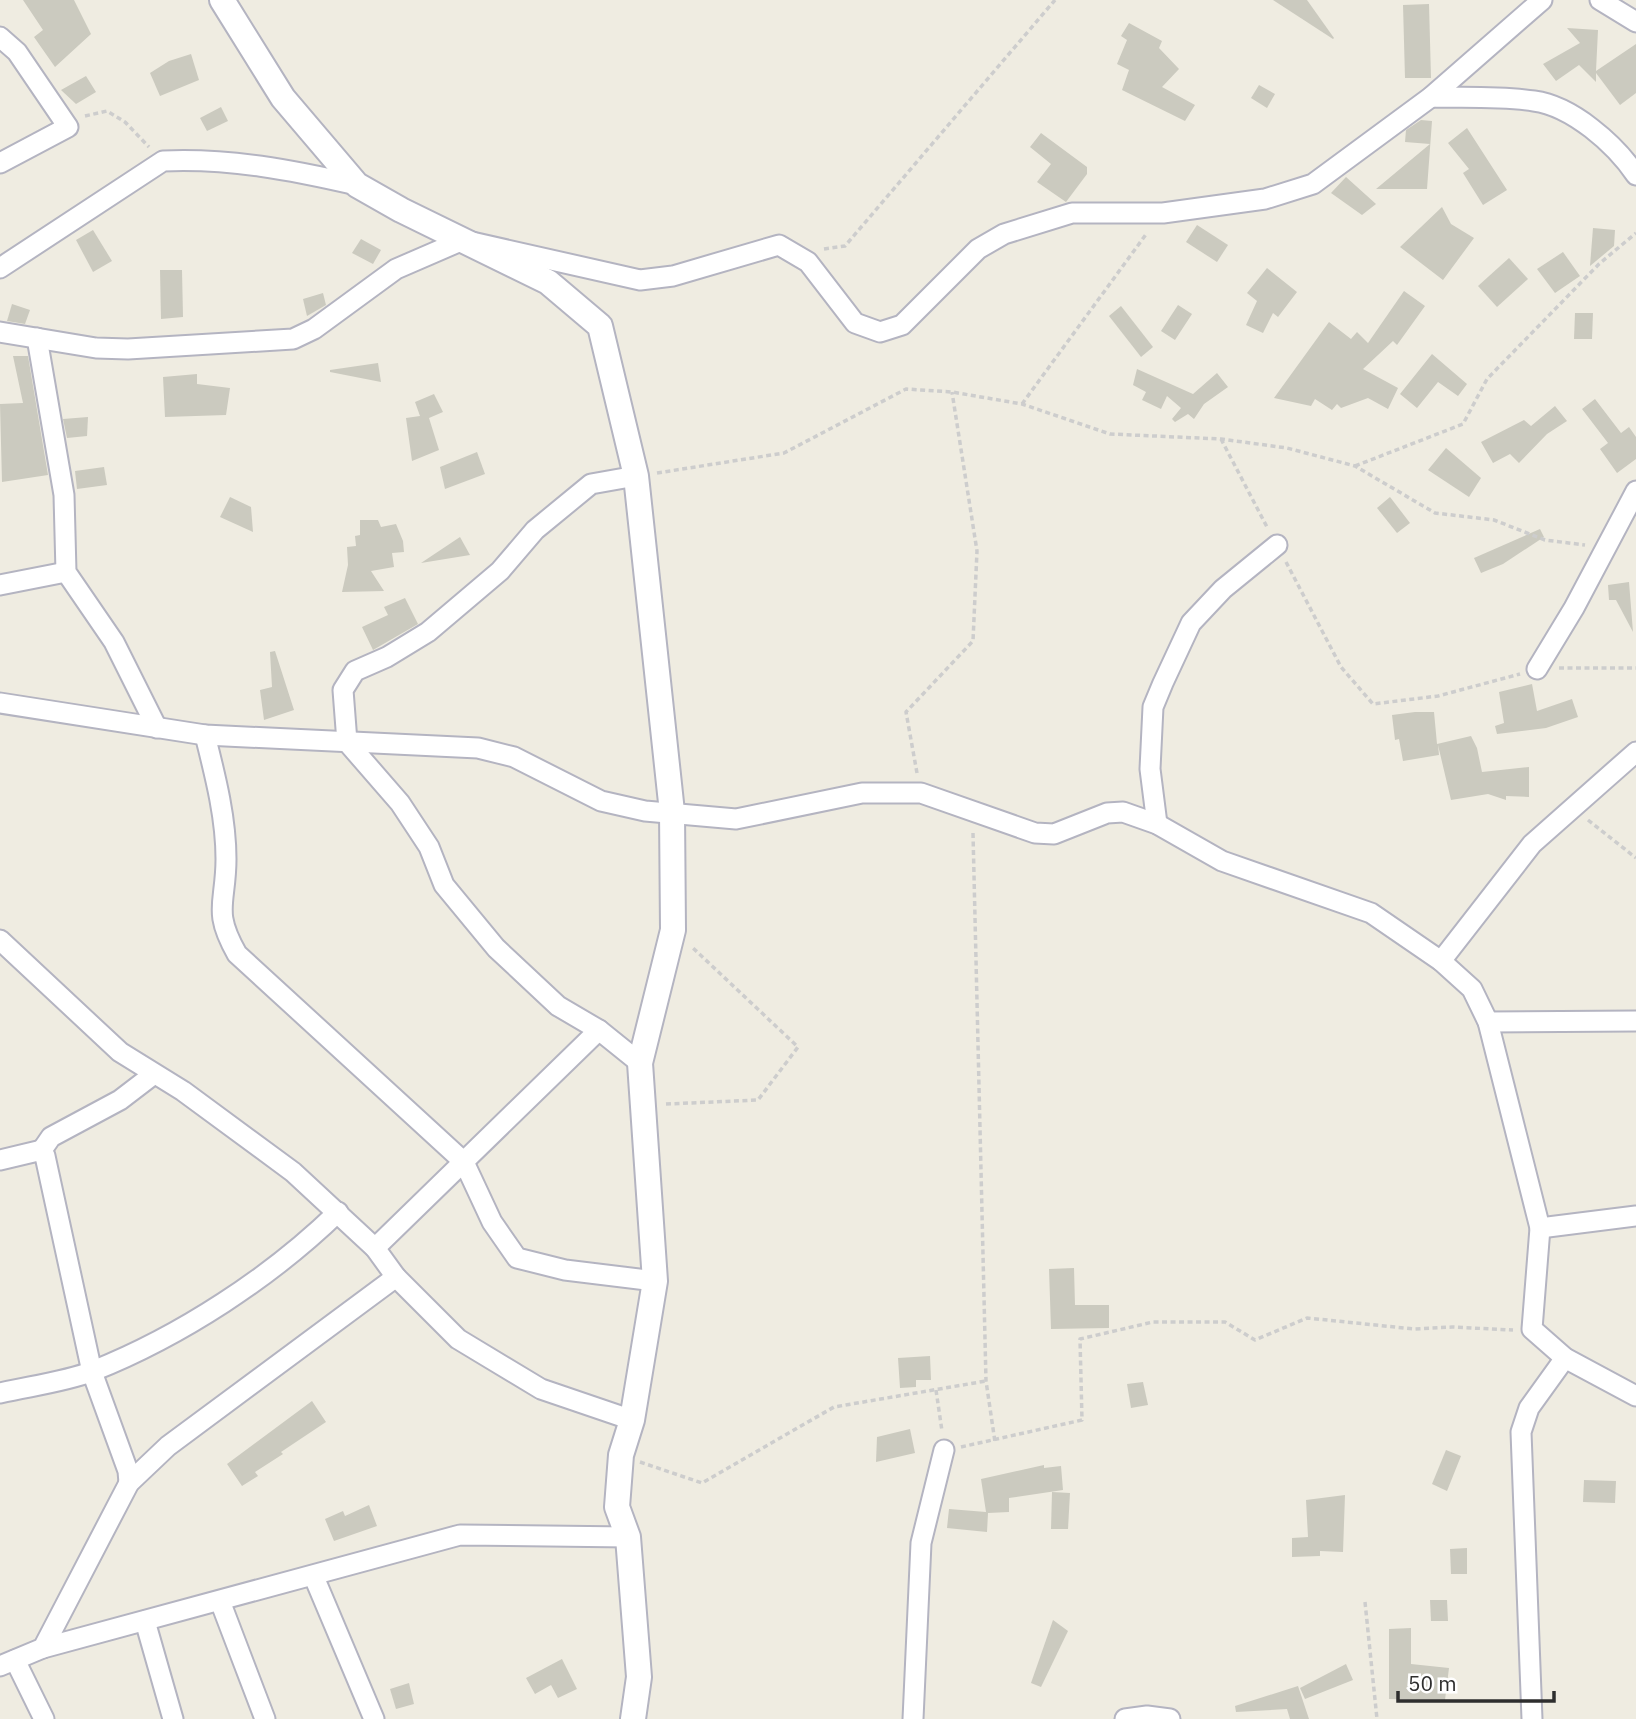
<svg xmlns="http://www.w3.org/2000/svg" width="1636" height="1719" font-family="'IBM Plex Sans',sans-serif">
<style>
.building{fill:#cbcabf}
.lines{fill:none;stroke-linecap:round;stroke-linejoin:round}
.minor-casing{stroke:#b4b4c1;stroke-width:23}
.tertiary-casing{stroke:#b4b4c1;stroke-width:28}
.path{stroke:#cdcdcd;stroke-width:3.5;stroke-dasharray:5 3.5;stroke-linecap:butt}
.minor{stroke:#fff;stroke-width:19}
.tertiary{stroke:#fff;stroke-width:24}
</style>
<rect width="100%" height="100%" fill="#efece1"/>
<g class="building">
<path d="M23 0H74L91 34 55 67 34 37 43 30Z"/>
<path d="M1273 0H1307L1334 38 1333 39Z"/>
<path d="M1429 4 1431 78H1405L1403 5Z"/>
<path d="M1129 23 1162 41 1159 48 1179 69 1162 87 1195 105 1185 121 1122 90 1129 70 1117 64 1127 40 1121 36Z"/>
<path d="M1567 28 1598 30 1596 71 1636 44V93L1620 105 1596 73V82L1579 65 1556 81 1543 64 1580 43Z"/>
<path d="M191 54 199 80 160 96 150 73 169 61Z"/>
<path d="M86 76 96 92 76 104 61 90Z"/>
<path d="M1259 85 1275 94 1267 108 1251 98Z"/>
<path d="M221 107 228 121 207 131 200 118Z"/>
<path d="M1421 120 1432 121 1427 189H1376L1430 144 1405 142 1406 130Z"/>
<path d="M1467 128 1507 190 1483 205 1463 173 1469 169 1448 143Z"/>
<path d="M1041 133 1087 167V174L1066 202 1037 182 1051 164 1030 147Z"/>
<path d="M1346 177 1376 204 1362 215 1331 193Z"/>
<path d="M1442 207 1451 224 1474 238 1443 280 1400 247Z"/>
<path d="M1197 225 1228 245 1217 262 1186 242Z"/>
<path d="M1593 228 1615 230 1614 246 1590 266Z"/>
<path d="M93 230 112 261 93 272 76 240Z"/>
<path d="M361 239 381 250 373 264 352 253Z"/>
<path d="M1563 252 1580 276 1555 293 1537 269Z"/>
<path d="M1509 258 1528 279 1497 307 1478 286Z"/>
<path d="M1267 268 1297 292 1278 317 1273 313 1263 333 1246 325 1257 301 1247 293Z"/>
<path d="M160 270H182L183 317 161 319Z"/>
<path d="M1404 291 1425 306 1397 345 1393 341 1363 369 1398 388 1388 409 1368 398 1341 408 1337 404 1332 410 1315 399 1311 406 1274 398 1329 322 1351 339 1357 332 1368 343Z"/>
<path d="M323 293 326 305 307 316 303 299Z"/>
<path d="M12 304 30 310 25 324 7 321Z"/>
<path d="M1178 305 1192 314 1175 340 1161 331Z"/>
<path d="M1121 306 1153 347 1141 357 1109 316Z"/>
<path d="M1575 313H1593L1592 339H1574Z"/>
<path d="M1432 354 1467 384 1458 396 1438 382 1417 408 1400 394Z"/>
<path d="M13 356H28L48 475 2 482 0 404 23 403Z"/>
<path d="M378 363 381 382 330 372V370Z"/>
<path d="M1137 369 1193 394 1217 373 1228 387 1204 404 1194 419 1188 414 1175 422 1172 419 1181 408 1167 396 1161 409 1142 400 1146 392 1133 385Z"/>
<path d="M197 374V384L230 388 226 415 165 417 163 377Z"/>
<path d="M434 394 443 412 429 418 439 450 412 461 406 418 420 416 415 402Z"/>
<path d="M1595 399 1621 433 1629 427 1636 437V459L1617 473 1600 449 1608 443 1582 409Z"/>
<path d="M1555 406 1567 421 1547 434 1519 463 1510 454 1493 463 1481 442 1524 420 1531 426Z"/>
<path d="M88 417 87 436 67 438 63 419Z"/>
<path d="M1446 448 1481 478 1469 497 1428 470Z"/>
<path d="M477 452 485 474 445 489 440 467Z"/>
<path d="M104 467 107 485 77 489 75 471Z"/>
<path d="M230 497 251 507 253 532 220 517Z"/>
<path d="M1390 497 1410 523 1397 533 1377 508Z"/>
<path d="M360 520H378L381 527 396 524 403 541 404 552 392 553 394 567 371 571 384 591 342 592 348 565 347 547 356 546 355 536 360 535Z"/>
<path d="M1540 529 1544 537 1503 564 1481 573 1474 558Z"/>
<path d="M460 537 470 555 421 563Z"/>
<path d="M1629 582 1633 632 1616 600H1609L1608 585Z"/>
<path d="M405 598 418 624 373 650 362 627 388 615 384 607Z"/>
<path d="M275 651 294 710 264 720 260 690 272 687 270 652Z"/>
<path d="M1532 684 1537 711 1572 699 1578 717 1546 728 1497 734 1495 726 1504 723 1499 692Z"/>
<path d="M1415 712H1434L1437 744 1471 736 1477 748 1482 772 1529 767V797L1506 796V800L1488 794 1451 800 1438 745 1439 755 1403 761 1399 739 1395 740 1392 715Z"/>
<path d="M1074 1268 1075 1305H1109V1328L1051 1329 1049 1269Z"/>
<path d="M930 1356 931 1380H916V1387L900 1388 898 1358Z"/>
<path d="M1143 1382 1148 1405 1131 1408 1127 1384Z"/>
<path d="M312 1401 326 1422 281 1452 283 1454 255 1472 258 1476 242 1486 227 1464Z"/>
<path d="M910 1429 915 1453 876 1462 877 1437Z"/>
<path d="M1446 1450 1461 1456 1447 1491 1432 1484Z"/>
<path d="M1044 1465V1468L1061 1466 1063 1490 1009 1498V1512L988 1513 987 1532 947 1528 949 1509 986 1512 981 1479Z"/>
<path d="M1584 1480 1616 1481 1615 1503 1583 1502Z"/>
<path d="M1052 1492 1070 1493 1068 1529H1051Z"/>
<path d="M1345 1495 1343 1552 1320 1551V1556L1292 1557V1538L1308 1537 1306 1500Z"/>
<path d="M369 1505 377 1526 334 1541 325 1519 343 1511 345 1516Z"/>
<path d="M1467 1548V1574H1451L1450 1549Z"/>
<path d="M1430 1600H1447L1448 1621H1431Z"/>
<path d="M1053 1620 1068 1631 1041 1687 1031 1683Z"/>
<path d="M1411 1628V1664L1449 1668 1445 1700 1389 1699V1629Z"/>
<path d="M562 1659 577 1689 558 1698 551 1685 535 1694 526 1678Z"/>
<path d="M1346 1664 1353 1680 1305 1699 1300 1688Z"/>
<path d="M409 1683 414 1704 396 1709 390 1689Z"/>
<path d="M1298 1686 1309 1719H1290L1287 1709 1236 1712 1235 1706Z"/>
</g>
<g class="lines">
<defs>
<g id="minor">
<path d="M1600 0 1636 22"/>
<path d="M0 37 17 52 68 127 0 163"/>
<path d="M1431 97C1464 98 1500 96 1534 101 1572 106 1615 144 1636 175"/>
<path d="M0 268 163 161C230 158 292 170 357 185"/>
<path d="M0 332 96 348 128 349 293 339 314 329 396 269 463 240 640 280 673 276 779 245 808 262 855 323 880 332 902 325 978 249 1004 234 1072 213H1163L1265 199 1313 184 1431 97 1542 0"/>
<path d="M37 338 64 495 66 572 114 642 157 728"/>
<path d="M636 476 591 484 535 530 500 571 428 632 387 657 355 671 343 690 347 742 400 803 429 847 444 885 496 948 558 1006 599 1030 640 1063"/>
<path d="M0 585 66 572"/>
<path d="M1537 669 1574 608 1636 491"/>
<path d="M0 703 205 735 478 748 514 757 601 801 645 811 736 819 862 793H921L1035 833 1054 834 1107 813 1123 812 1157 824 1222 861 1371 913 1441 961 1472 989 1488 1022 1540 1228 1532 1329 1565 1358 1636 1396"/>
<path d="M205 735C215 775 226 817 226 859 226 904 212 910 237 954L464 1162 492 1222 517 1258 565 1270 655 1281"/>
<path d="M1157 824 1150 769 1153 707 1163 683 1191 623 1223 589 1277 545"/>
<path d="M0 940 120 1052 183 1091 293 1172 375 1248 396 1277 458 1339 541 1389 632 1420"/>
<path d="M1441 961 1532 844 1636 752"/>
<path d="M1488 1022 1636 1021"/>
<path d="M42 1150 51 1137 120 1100 154 1074"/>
<path d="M0 1160 42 1150 45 1156 92 1372 128 1471 129 1483"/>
<path d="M1540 1228 1636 1216"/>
<path d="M375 1248 599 1030"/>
<path d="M0 1393C30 1386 65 1382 93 1371 181 1336 271 1277 338 1212"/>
<path d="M314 1577 374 1719"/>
<path d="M220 1601 265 1719"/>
<path d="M145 1621 173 1719"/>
<path d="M43 1648 460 1535 628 1537"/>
<path d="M15 1660 44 1719"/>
<path d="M0 1666 43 1648 129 1483 168 1446 396 1277"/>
<path d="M913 1719 921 1543 944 1450"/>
<path d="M1125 1719 1147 1716 1170 1719"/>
<path d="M1532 1719 1521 1432 1529 1408 1565 1358"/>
</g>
<path id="tertiary" d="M222 0 283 98 357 185 401 210 548 282 600 326 636 476 672 812 673 930 640 1063 655 1281 632 1420 621 1455 617 1507 628 1537 639 1677 633 1719"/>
</defs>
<use href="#minor" class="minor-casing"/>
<use href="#tertiary" class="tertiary-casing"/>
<g class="path">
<path d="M85 116 107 111 125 122 149 147"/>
<path d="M824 249 845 246 1055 0"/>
<path d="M1022 404 1147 233"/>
<path d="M1221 439 1267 527"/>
<path d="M1355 466 1463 424 1487 379 1599 264 1636 233"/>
<path d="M657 473 784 453 906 389 952 392 1022 404 1110 434 1221 439 1287 448 1355 466 1435 513 1494 520 1545 540 1585 545"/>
<path d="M1286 562 1341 667 1373 704 1438 696 1520 674"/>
<path d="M1559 668H1636"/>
<path d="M917 773 906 712 973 641 977 551 952 392"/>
<path d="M1588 820 1636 858"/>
<path d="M973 833 986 1381 995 1442"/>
<path d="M666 1104 758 1100 798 1047 693 948"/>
<path d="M936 1390 942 1431"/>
<path d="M961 1447 1082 1420 1080 1339 1153 1322H1225L1255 1340 1307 1318 1414 1329 1452 1327 1513 1330"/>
<path d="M640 1462 702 1483 834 1407 986 1381"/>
<path d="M1365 1602 1377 1719"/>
</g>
<use href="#minor" class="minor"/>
<use href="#tertiary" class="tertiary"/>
</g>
<path d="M1398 1691v10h156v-10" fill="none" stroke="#2e2e2e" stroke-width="3.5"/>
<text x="1408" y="1691" font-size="21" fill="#2e2e2e" stroke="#ffffff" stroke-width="5" paint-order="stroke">50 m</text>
</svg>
